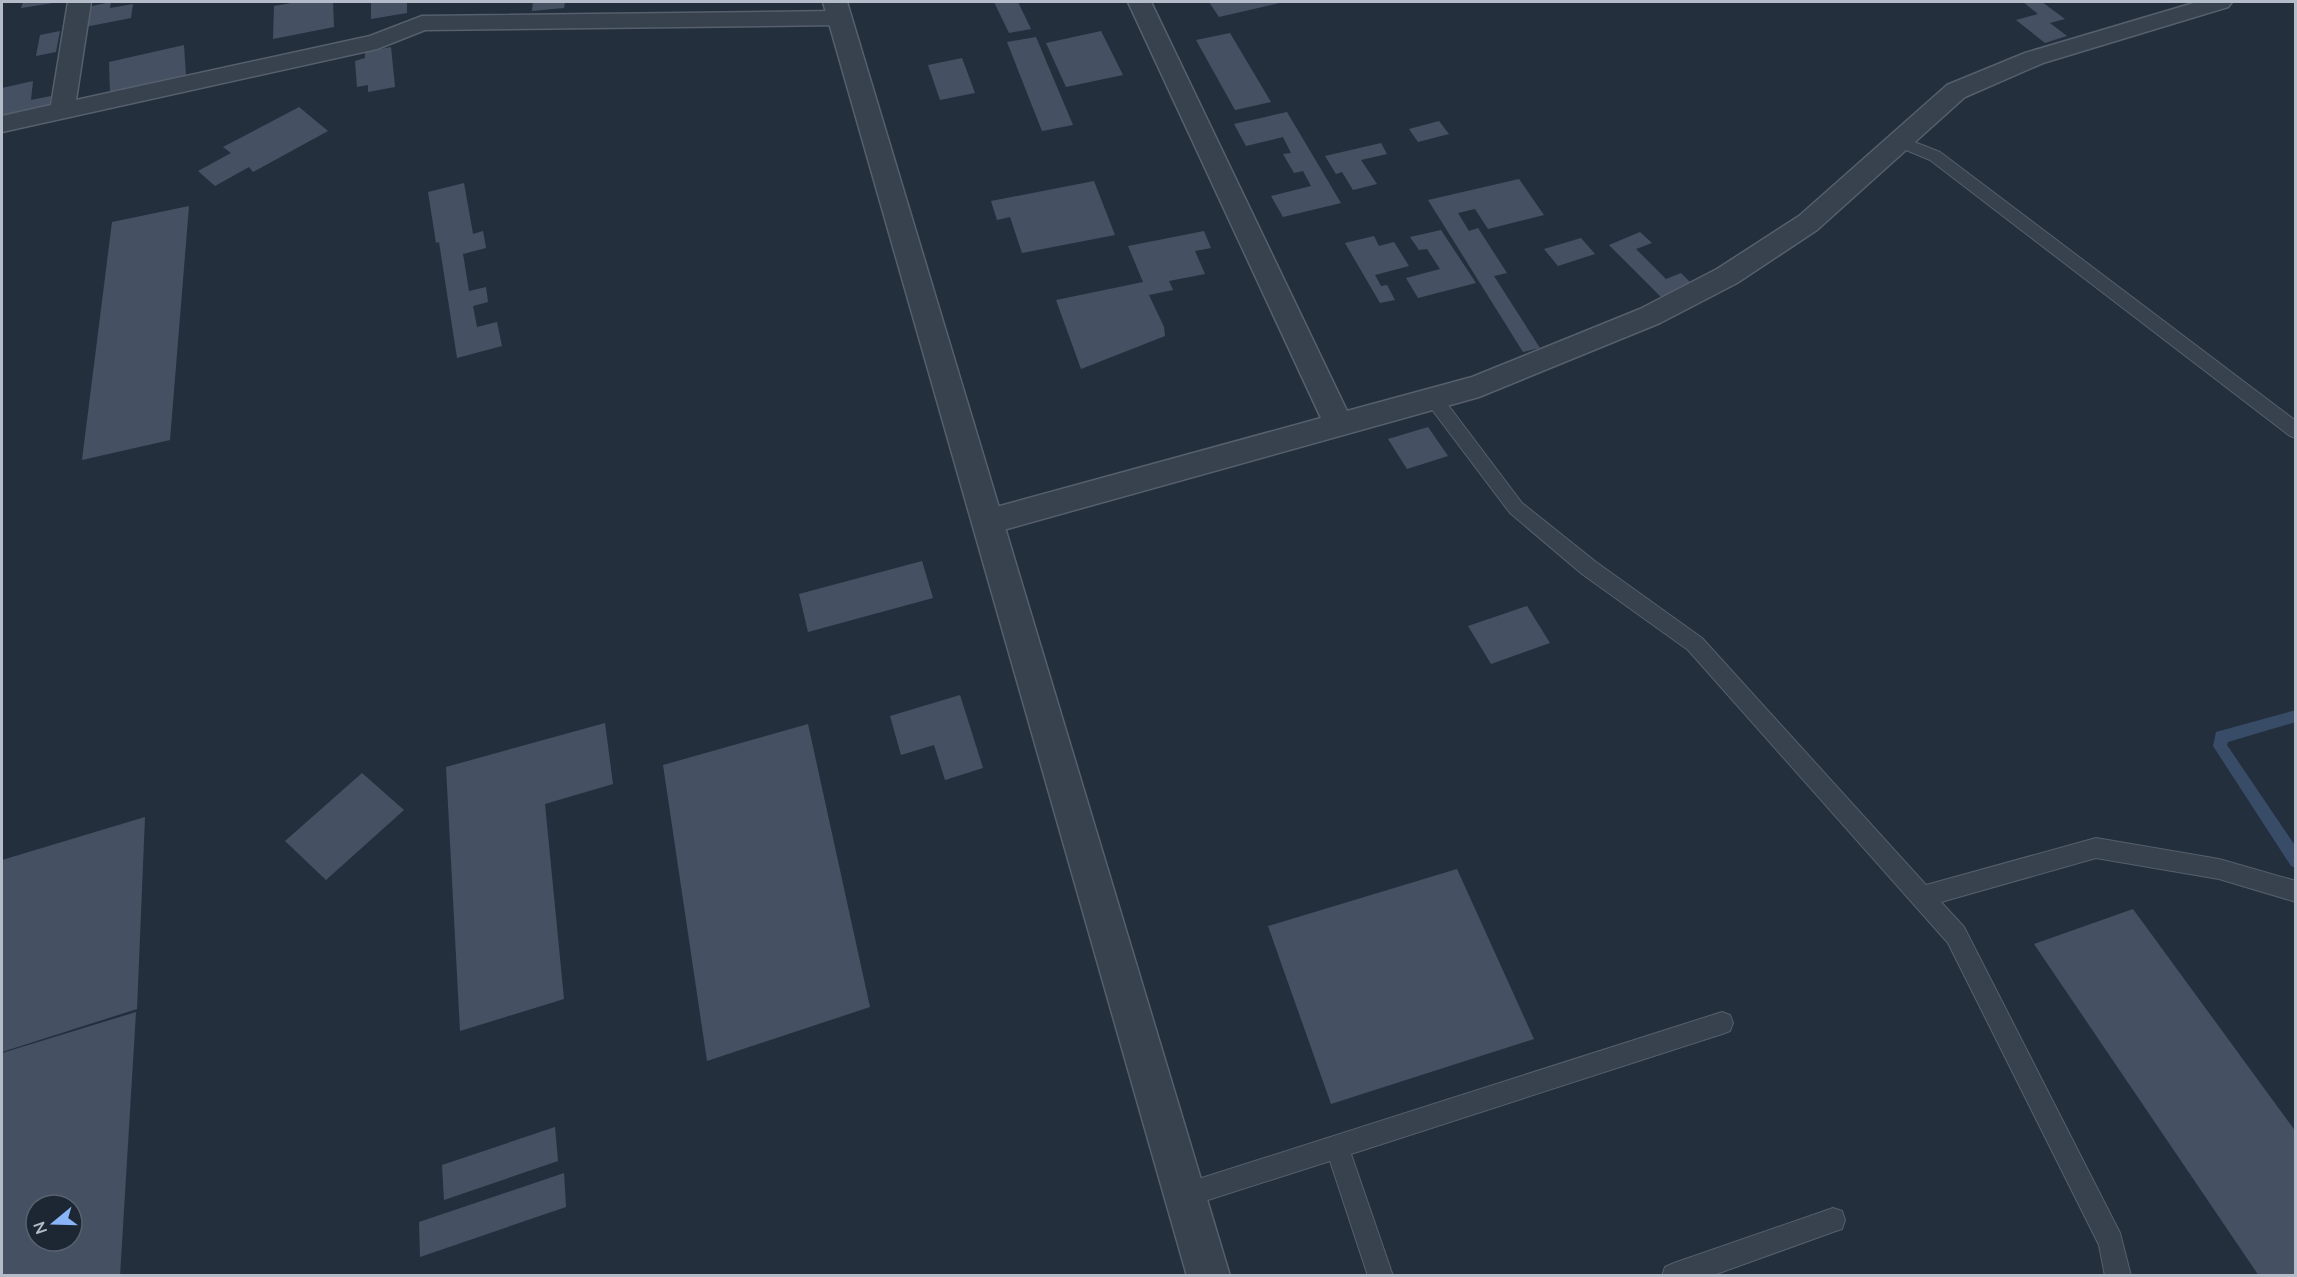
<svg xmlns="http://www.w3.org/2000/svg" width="2297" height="1277" font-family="Mulish,sans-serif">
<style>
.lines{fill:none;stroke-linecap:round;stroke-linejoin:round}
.stream{fill:#394c67;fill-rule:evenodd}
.building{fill:#455162;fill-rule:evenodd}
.service-casing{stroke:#565f6c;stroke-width:2}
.minor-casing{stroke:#565f6c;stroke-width:3}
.tertiary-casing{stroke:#565f6c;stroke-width:3}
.service{fill:#38414e;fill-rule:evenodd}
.minor{fill:#38414e;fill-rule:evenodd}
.tertiary{fill:#38414e;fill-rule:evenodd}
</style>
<rect width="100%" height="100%" fill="#242f3e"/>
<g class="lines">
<path class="stream" d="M2296 710V722L2228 742 2227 745 2296 847V868L2291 866 2213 746 2216 732Z"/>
</g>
<g class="building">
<path d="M23 2H52L53 3 21 8Z"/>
<path d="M111 2 110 8 133 4 131 18 85 27 87 7Z"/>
<path d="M297 2H333L334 27 273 39 274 6Z"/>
<path d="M371 2H407V13L371 19Z"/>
<path d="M533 2H565L564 8 532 11Z"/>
<path d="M994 2H1018L1031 29 1009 33Z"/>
<path d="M1209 2H1284L1219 17Z"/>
<path d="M2023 2H2042L2065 19 2050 23 2067 36 2045 43 2016 20 2038 14Z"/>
<path d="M60 31 56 52 36 56 40 35Z"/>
<path d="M1101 31 1123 75 1066 87 1046 43Z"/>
<path d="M1230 33 1271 102 1235 110 1196 40Z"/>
<path d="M1036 37 1073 125 1042 131 1007 42Z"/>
<path d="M184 45 186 76 110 94 109 62Z"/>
<path d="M391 47 395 87 368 92V85L357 87 355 61 365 58V52Z"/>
<path d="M962 58 975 93 940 100 928 65Z"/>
<path d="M33 81 31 100 51 96 49 110 2 120V88Z"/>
<path d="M299 107 328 131 253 172 249 167 215 186 198 171 231 153 223 147Z"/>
<path d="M1287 112 1341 203 1283 217 1271 196 1311 186 1303 171 1294 173 1283 154 1291 153 1283 137 1246 146 1234 124Z"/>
<path d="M1439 121 1449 134 1418 142 1409 129Z"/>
<path d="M1381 143 1387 154 1361 160 1377 184 1353 190 1342 172 1336 174 1325 156Z"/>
<path d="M1519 179 1544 215 1488 229 1475 209 1458 213 1469 231 1478 228 1507 273 1494 276 1540 348 1523 352 1428 200Z"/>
<path d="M1094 181 1115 235 1022 253 1010 217 997 220 991 201Z"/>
<path d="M464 183 473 234 483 231 486 248 463 254 469 291 486 287 488 302 473 306 477 327 497 322 502 346 457 358 439 242 436 243 428 192Z"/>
<path d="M189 206 170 440 82 460 112 222Z"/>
<path d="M1441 230 1476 283 1418 298 1406 278 1440 269 1427 249 1419 250 1410 237Z"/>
<path d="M1204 231 1211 248 1195 251 1205 274 1169 281 1173 290 1149 295 1164 327 1165 336 1081 369 1056 300 1143 282 1128 246Z"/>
<path d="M1640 232 1652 243 1636 249 1666 279 1681 273 1693 285 1662 298 1609 245Z"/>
<path d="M1374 236 1379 246 1394 242 1409 266 1375 275 1381 286 1387 285 1395 300 1380 303 1345 243Z"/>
<path d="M1581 238 1595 254 1558 266 1544 249Z"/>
<path d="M1428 427 1448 456 1407 469 1388 439Z"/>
<path d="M922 561 933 598 808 632 799 594Z"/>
<path d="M1527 606 1550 643 1491 664 1468 626Z"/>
<path d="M960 695 983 768 945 780 934 745 901 755 890 716Z"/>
<path d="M605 723 613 784 545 804 564 999 460 1031 446 767Z"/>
<path d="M808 724 870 1007 707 1061 663 765Z"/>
<path d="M362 773 404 810 326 880 285 841Z"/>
<path d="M145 817 137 1009 2 1052V860Z"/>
<path d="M1457 869 1534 1039 1331 1104 1268 926Z"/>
<path d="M2133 909 2296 1132V1276H2259L2034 944Z"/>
<path d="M136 1012 120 1276H2V1053ZM36 1205H72V1241H36Z"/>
<path d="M555 1127 558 1161 444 1200 442 1165Z"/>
<path d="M564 1173 566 1207 420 1257 419 1222Z"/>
</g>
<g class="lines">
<defs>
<g id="service">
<path d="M1899 136 1940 152 2296 421V438L2290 436 1930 160 1894 145 1892 141 1894 137Z"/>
<path d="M1433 391 1439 393 1522 503 1596 562 1702 638 1926 885 2096 838 2219 859 2296 881V902L2219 879 2096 858 1941 902 1964 927 2120 1233 2131 1276H2105L2099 1245 1948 943 1688 650 1582 574 1510 513 1427 403 1424 398 1427 393Z"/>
<path d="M1722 1012 1730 1015 1733 1023 1730 1031 1722 1034 1351 1154 1393 1276H1368L1330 1161 1186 1207 1177 1204 1174 1195 1177 1186 1186 1183Z"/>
<path d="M1833 1208 1842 1211 1845 1220 1842 1229 1833 1232 1711 1276H1662L1665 1267 1674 1263Z"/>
</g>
<g id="minor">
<path d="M68 2H91L76 100 370 36 422 16 838 11 846 13 850 18 846 23 838 25 425 30 377 49 2 132V116L51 105Z"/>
<path d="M1128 2H1151L1347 411 1472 377 1640 309 1717 269 1799 216 1947 85 2025 53 2197 2H2232L2228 7 2043 63 1965 97 1817 230 1737 283 1660 323 1479 397 989 534 978 530 973 521 978 512 1321 418Z"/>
</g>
<path id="tertiary" d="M823 2H847L1230 1276H1187Z"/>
</defs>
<use href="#service" class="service-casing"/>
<use href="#minor" class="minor-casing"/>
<use href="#tertiary" class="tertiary-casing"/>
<use href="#service" class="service"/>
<use href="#minor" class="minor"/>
<use href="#tertiary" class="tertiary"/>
</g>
<rect width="2297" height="1277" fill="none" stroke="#b4bcc9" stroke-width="6"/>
<g transform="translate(54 1223) rotate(251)"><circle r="28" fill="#1d2633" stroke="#59626f" stroke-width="1.5"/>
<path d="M0-4.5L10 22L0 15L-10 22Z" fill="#8ab4f8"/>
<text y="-9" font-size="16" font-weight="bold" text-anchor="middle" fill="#b4bcc9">N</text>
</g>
</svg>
